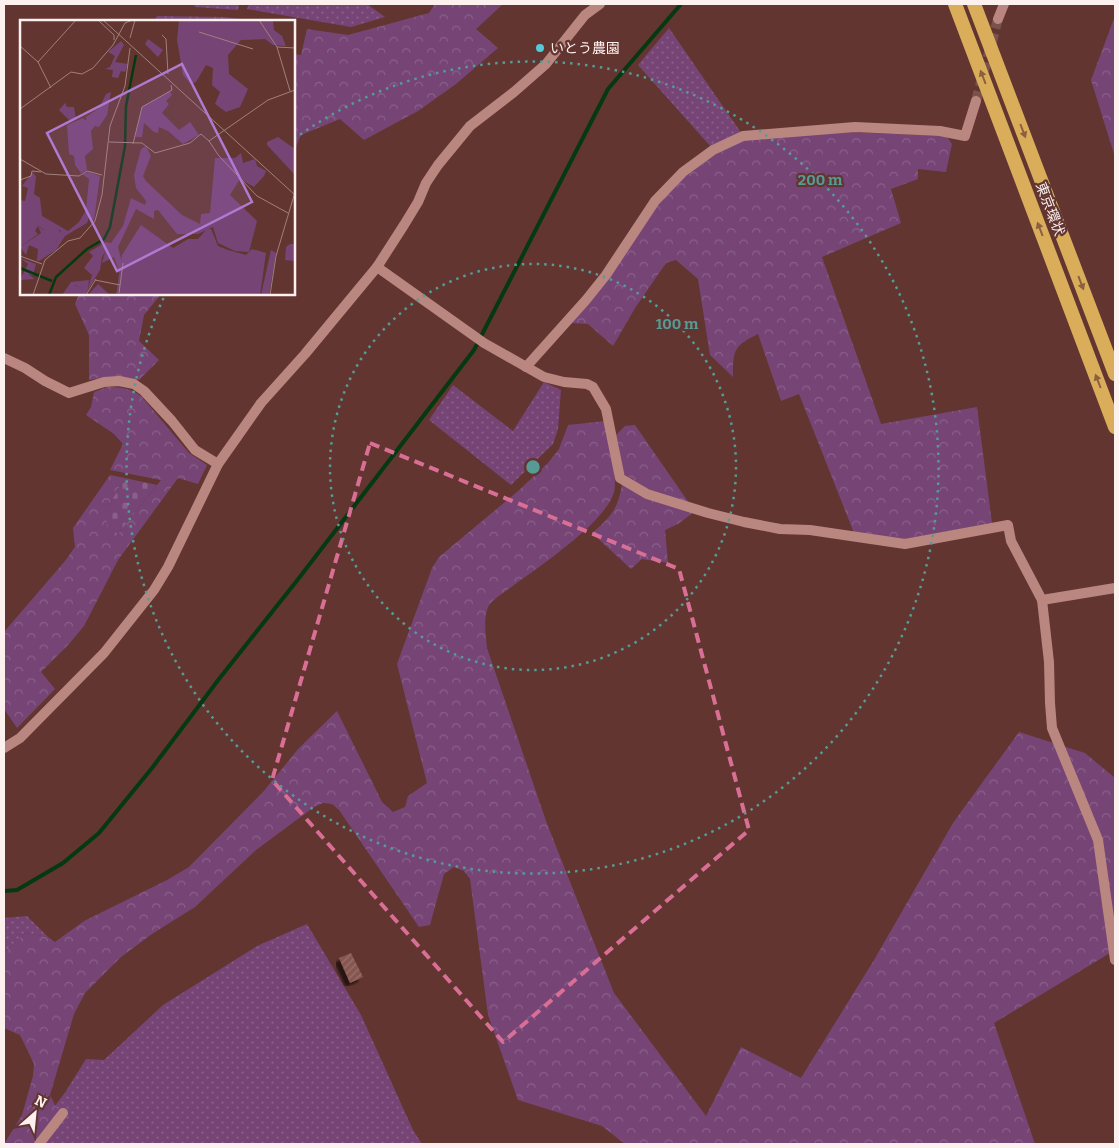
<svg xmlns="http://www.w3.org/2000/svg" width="1119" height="1148" font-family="Bitter,'Noto Sans JP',serif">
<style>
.grass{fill:url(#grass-dots)}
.forest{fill:url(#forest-crowns)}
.cemetery{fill:url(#cemetery-stones)}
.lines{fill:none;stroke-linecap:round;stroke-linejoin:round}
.stream{stroke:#053911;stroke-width:4}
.building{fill:url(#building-hatch);filter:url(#shadow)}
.minor-tunnel{stroke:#79514d;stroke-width:10;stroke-dasharray:10 5;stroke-linecap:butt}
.minor{stroke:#ba8680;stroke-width:10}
.trunk{stroke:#d9ad5a;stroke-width:14}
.oneway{fill:#8c5f3f}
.marked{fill:none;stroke:#da6f96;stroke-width:4;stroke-dasharray:10 6;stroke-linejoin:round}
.ring{fill:none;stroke:#569b95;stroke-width:2.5;stroke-dasharray:2.5 5}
.poi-dot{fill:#53cbda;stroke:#623530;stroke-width:2}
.labels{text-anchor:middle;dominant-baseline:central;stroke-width:4.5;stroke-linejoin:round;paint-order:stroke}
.poi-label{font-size:14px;fill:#fdf1ef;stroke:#623530;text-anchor:start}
.street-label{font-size:14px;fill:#fdf1ef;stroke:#623530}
.inset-river{fill:none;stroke:#053911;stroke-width:2.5}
.inset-road{fill:none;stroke:#a0807c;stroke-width:1}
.view{fill:#af7bd2;fill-opacity:0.15;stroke:#af7bd2;stroke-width:2.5}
.inset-edge{fill:none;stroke:#fdf1ef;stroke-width:2.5}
.centre{fill:#569b95;stroke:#623530;stroke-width:2.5}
.ring-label{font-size:15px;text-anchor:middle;font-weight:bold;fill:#569b95;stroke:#623530;stroke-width:4.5;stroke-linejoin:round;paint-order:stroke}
</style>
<defs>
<pattern id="grass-dots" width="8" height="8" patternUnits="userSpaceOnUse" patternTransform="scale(1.25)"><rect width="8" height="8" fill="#764576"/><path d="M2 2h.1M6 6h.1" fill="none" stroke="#8a608a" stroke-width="1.8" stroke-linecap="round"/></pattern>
<pattern id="forest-crowns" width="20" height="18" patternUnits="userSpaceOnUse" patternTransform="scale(1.25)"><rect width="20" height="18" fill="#764576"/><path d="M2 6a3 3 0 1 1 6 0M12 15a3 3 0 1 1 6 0" fill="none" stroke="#8a608a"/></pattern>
<pattern id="cemetery-stones" width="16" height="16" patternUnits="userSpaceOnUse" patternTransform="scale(1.25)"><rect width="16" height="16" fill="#764576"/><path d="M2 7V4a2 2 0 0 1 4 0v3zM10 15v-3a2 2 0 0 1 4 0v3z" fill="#8a608a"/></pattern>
<pattern id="building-hatch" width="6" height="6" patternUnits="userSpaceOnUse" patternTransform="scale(1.25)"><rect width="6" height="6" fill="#875751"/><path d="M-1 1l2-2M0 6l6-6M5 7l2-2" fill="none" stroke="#99706a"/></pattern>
<filter id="shadow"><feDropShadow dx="-4.5" dy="4.5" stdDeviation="1" flood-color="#0009"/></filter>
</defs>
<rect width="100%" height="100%" fill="#623530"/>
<g class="grass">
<path d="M194 4H239L238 10 195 7Z"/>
<path d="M249 4H367L385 17 351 27 247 9Z"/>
<path d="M669 28 742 134 711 147 638 65Z"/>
<path d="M544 382 561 390 558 429 553 444 511 485 429 420 453 385 513 431Z"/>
<path d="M27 916 48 937 25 933 4 953V918Z"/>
<path d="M307 924 361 1015 413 1130 422 1144H27L66 1091 86 1059 104 1060 163 1005 257 946Z"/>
</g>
<g class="forest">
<path d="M435 4H503L476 29 498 48 456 84 418 111 364 140 340 119 301 135 294 151V54L301 55 307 29 348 35 429 13Z"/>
<path d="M157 16 225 17 255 21H154Z"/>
<path d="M1115 16V157L1091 80Z"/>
<path d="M848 132 943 136 948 138 952 144 946 172 918 169V179L891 189 901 223 822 257 881 424 977 407 992 523 905 539 854 533 799 394 781 401 758 334C733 346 733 351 733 377L710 355 698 279 676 260 666 263 635 308 613 346 588 324 570 323 659 203 686 176 714 153 745 138Z"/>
<path d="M79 294H161L144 315 139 341 159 360 139 380C121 376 107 376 89 380V335L75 304Z"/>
<path d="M107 387C120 387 130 388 141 396L189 453 207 465 198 484 178 478 118 560 84 626 69 644 41 672 55 689 17 728 4 709V632L65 561 75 547 73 528 110 475 125 478 106 510 117 535 161 480 110 470 123 444 114 434 86 415 91 407 94 392Z"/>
<path d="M605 421C608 439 618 475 614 492 606 522 540 566 514 585 508 590 491 600 488 607 483 620 486 635 487 648L546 821 614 993 706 1116 741 1047 801 1078 874 960 953 823 1019 732 1085 753 1115 778V950L994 1023 1035 1144H625L602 1126 518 1100 488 1015 470 879 464 871 454 867 444 874 430 925 419 927 339 810 332 804 323 803 314 807 256 850 195 907 152 934 121 957 85 993 74 1014 50 1095 59 1113 34 1144H4L22 1115 33 1076 34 1064 20 1035 4 1028V953L25 933 48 937 55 942 84 921 167 880 189 867 263 792 299 748 337 711 382 802 393 812 405 807 408 796 427 783 397 664 432 568 439 557 517 492 548 463 559 449 568 425Z"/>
<path d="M635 425 689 503 647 489 624 474 616 435 625 426Z"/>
<path d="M622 484 694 512 678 524 665 530 668 563 642 559 631 569 592 533C611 517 618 509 622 484Z"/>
</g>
<path class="cemetery" d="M125 478 157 485 117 535 107 527 106 510Z"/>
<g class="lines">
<path class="stream" d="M4 891 17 890 63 863 99 833 152 768 219 679 299 578 474 350 608 89 681 4"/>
</g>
<path class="building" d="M351 953 363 977 350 983 339 958Z"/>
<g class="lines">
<path class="minor-tunnel" d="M976 101 998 19"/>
<g class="minor">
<path d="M998 19 1004 4"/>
<path d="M377 267 484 343 544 377 564 382 587 384 593 387 606 409 620 478 647 494 708 513 744 522 780 529 810 530 905 544 1008 525 1011 541 1042 600 1115 588"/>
<path d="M4 358 25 368 45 381 69 393 104 382 119 381 134 384 144 391 172 421 195 450 218 464"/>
<path d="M526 367 586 300 606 275 655 201 683 172 713 150 743 136 855 127 940 131 965 136 976 101"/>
<path d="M1042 600 1049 662 1050 703 1052 728 1098 840 1115 960"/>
<path d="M4 748 20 738 104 653 154 590 168 567 218 464 261 403 305 354 377 267 404 225 418 202 426 183 438 165 470 126 514 92 546 64 585 15 600 4"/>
<path d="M39 1144 63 1113"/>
</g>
<g class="trunk">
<path d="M955 4 1115 427"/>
<path d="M974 4 1115 374"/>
</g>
</g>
<defs><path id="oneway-solid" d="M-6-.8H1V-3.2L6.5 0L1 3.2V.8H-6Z" transform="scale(1.25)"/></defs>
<g class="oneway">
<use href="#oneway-solid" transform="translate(983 77) rotate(-111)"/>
<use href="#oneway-solid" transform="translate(1023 131) rotate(69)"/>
<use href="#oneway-solid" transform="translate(1040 229) rotate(-111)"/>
<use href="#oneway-solid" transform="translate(1081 283) rotate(69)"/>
<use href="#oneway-solid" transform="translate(1098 381) rotate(-111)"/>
</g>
<path class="marked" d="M370 443 679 569 749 830 503 1042 272 780Z"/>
<g class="ring">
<circle cx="533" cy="467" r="203"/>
<path d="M294 139A406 406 0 1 1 165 295"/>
</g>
<circle class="poi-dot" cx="540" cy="48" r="5"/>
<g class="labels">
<g class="poi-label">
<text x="550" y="48">いとう農園</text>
</g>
<g class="street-label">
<text transform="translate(1050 209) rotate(69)">東京環状</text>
</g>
</g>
<g transform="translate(20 20)">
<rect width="275" height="275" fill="#623530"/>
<path d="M128 19 143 30 138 37 125 24ZM45 83 47 87H54L56 99 51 102 39 90ZM121 205 153 228 168 219H178L187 209H191L198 226 208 230 226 235 232 229 246 233 240 275H96L102 235ZM18 206 23 210 38 209 41 213 34 225 17 240 18 229 9 225 6 235 0 227 21 213ZM86 222 90 223 82 237 80 250 65 275H47L53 265 68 269 72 255 64 248 73 236 69 232ZM0 238 16 244 13 255 8 254 15 259 0 260 8 244Z" fill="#764576"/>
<path d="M159 0H253L254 10 262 16 266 26 253 25 245 19 221 20 208 35 209 54 228 69 220 87 206 92 195 84 200 72 192 65 193 48 186 45 176 62 171 64 163 55 157 20ZM101 21 104 25 95 42 108 44 105 52 101 51 98 58 92 57 93 50 85 49 90 47 95 36 88 32ZM150 71 152 75 146 81 149 84 142 93 159 110 170 102 179 115 163 124 148 111 139 107 138 113 134 112 124 103 122 117H115L122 87ZM91 72 87 95 79 107 75 106 71 111 73 129 65 136 67 150 61 153 55 145 54 136 49 134 47 105 63 98 66 101V97L79 88 86 74ZM258 117 275 129V155L247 125V122ZM126 126 131 136 123 156 126 161 162 195 180 204 181 194 190 193 195 138H215L221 133 223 143 235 139 237 146 246 151 244 156 234 167 220 159 210 175 237 201 229 232 215 231 198 223 193 207 178 214H157L138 190 134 191V199L116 189 98 227 102 243 100 254 94 237 82 243 87 224 91 223 103 206 111 178 125 185 126 181 116 168 114 155 121 129ZM13 152 16 157 14 174 20 178 22 196 48 211 59 202 66 190 69 159 62 154 68 152 80 156 74 200 69 197 67 203 45 216 36 230 19 241 16 240 36 222 41 211 37 209 30 214 18 206 15 211 18 214 0 227V180L5 181 8 168 2 166ZM270 224H275V241L265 240 266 227ZM251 230 256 233 249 275H241ZM69 260 68 270 55 265 47 275H42L51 262Z" fill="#764576"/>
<path d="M78 264 90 275H68Z" fill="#764576"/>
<path class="inset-river" d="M0 248 32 261M29 275 36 257 67 229 84 219 90 207 105 126 106 86 116 35"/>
<path class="inset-road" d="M78 0 94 15V20M83 0 275 175M239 0 257 27 270 71M179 12 233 29M142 15 146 19 148 54M110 18 115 0M0 26 18 42 31 68M257 27 275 28M18 42 56 0M0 89 51 52 62 54 73 48 93 25 105 3 113 0M189 121 199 136 237 176 268 193M89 122 122 123 135 133 170 123 181 114 189 121 248 80 275 70M113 124 122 87 152 70 151 65M0 139 26 154 59 156 67 151 82 155M0 160 11 156 12 151 21 152M0 236 22 244M75 260 100 265M99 273 103 243M13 275 25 240 48 221 60 218 75 201 82 175 90 106 105 66 110 28M66 275 76 259M250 275 256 236 275 172"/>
<path class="view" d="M162 44 232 182 97 251 27 113Z"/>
<rect width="275" height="275" class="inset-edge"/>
</g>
<circle cx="533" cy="467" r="8" class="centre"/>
<g class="ring-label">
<text x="820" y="185">200 m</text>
<text x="677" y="329">100 m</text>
</g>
<rect width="1119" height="1148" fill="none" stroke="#fdf1ef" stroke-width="10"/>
<g transform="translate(35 1113) rotate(27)" stroke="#623530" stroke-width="4" paint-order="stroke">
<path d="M0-4L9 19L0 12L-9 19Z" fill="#fdf1ef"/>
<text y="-8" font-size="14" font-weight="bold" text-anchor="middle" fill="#fdf1ef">N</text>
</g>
</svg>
